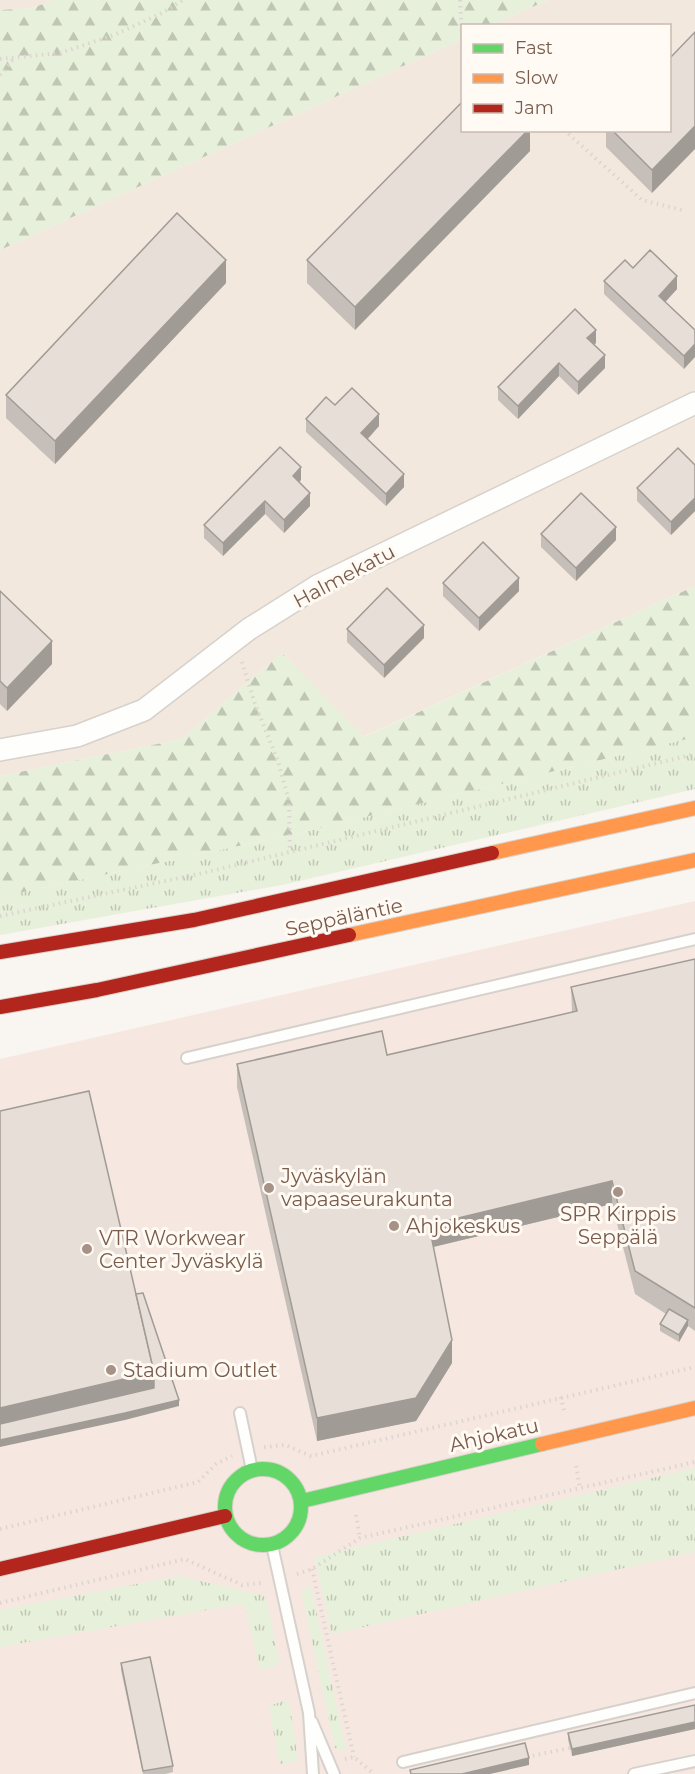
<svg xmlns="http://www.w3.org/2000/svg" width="695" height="1774" font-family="Montserrat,sans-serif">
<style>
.residential{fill:#f2e8de}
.commercial{fill:#f6e8e1}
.grass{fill:url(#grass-tufts)}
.forest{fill:url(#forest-firs)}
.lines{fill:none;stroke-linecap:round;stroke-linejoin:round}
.lane-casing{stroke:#d7d1cb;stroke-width:14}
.street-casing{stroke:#d7d1cb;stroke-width:24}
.fast-casing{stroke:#d9d2cb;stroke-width:16}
.slow-casing{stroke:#d9d2cb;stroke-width:16}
.jam-casing{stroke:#d9d2cb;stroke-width:16}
.path{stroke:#dcd5d0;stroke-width:4;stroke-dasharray:1.5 4.5;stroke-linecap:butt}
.lane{stroke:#fefefd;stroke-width:10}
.street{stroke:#fefefd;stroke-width:21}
.fast{stroke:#63d668;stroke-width:14}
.slow{stroke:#ff974d;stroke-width:14}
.jam{stroke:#b3261e;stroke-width:14}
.wall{fill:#c6bfb9}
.shaded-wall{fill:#a19b96}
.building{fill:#e6ded7;stroke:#a19b96;stroke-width:1.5}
.poi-dot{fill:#a69286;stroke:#fffaf3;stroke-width:2}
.labels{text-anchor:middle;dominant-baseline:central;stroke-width:6;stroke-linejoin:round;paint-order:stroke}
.street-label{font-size:20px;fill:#7a5c4d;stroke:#fffaf3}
.poi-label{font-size:20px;fill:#7a5c4d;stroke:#fffaf3;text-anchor:start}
</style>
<defs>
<pattern id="grass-tufts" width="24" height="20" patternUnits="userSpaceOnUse" patternTransform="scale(1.5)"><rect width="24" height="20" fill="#e7f0db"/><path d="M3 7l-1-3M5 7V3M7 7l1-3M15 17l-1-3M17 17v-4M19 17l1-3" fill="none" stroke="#c0c6b4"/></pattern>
<pattern id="forest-firs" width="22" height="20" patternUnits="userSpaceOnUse" patternTransform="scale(1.5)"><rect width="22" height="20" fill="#e7f0db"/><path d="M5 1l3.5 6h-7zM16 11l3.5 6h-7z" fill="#c0c6b4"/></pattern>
</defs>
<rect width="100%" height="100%" fill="#f9f5f0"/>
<g class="residential">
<path d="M0 0H54L32 8 0 10Z"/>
<path d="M548 0H695V586L363 737 282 653 182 739 0 776V250L462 39V130H670V26L492 25Z"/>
</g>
<path class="commercial" d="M695 901V1774H0V1059Z"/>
<g class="grass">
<path d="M695 737V789L282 885 0 935V897L299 833Z"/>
<path d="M695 1468V1552L333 1634 331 1632 315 1559 318 1556Z"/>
<path d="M178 1576 262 1595 266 1598 279 1661 277 1666 263 1670 259 1667 246 1609 241 1604 0 1647V1610Z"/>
<path d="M309 1586H311L346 1749 345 1751 335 1748 301 1591Z"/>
<path d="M287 1700 289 1701 298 1760V1761L281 1764 279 1762 269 1706Z"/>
</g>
<g class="forest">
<path d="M54 0H548L492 25 462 26V39L0 250V10L32 8Z"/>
<path d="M695 586V737L299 833 0 897V776L182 739 282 653 364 737Z"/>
</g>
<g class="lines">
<defs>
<g id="lane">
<path d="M187 1058 695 939"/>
<path d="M240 1413 252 1470"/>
<path d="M272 1545 309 1713 313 1774"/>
<path d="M312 1722 334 1774"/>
<path d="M403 1762 695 1693"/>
<path d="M634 1774 695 1761"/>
</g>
<path id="street" d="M0 750 77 736 144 710 249 629 319 585 695 403"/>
<g id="fast">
<circle cx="263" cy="1507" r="38"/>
<path d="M302 1501 542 1444"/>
</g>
<g id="slow">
<path d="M492 853 695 808"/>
<path d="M349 935 695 860"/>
<path d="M542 1444 695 1408"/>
</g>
<g id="jam">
<path d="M0 952 194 920 492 853"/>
<path d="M0 1007 97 990 349 935"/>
<path d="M0 1569 225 1516"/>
</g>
</defs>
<use href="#lane" class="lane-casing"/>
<use href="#street" class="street-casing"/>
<use href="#fast" class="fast-casing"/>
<use href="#slow" class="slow-casing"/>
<use href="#jam" class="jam-casing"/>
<g class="path">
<path d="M460 0 462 39"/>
<path d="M0 59 60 53 114 35 162 13 183 0"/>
<path d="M0 75 14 58"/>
<path d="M564 130 642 200 682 210"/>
<path d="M242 662 255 704 278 761 289 801 290 852"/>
<path d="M0 916 203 873 695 754"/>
<path d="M561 1397 564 1411"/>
<path d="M264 1447 285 1445 311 1456 695 1367"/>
<path d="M576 1466 580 1488"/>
<path d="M356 1515 360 1538"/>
<path d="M0 1529 198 1482 216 1464 232 1456"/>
<path d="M312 1569 354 1757"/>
<path d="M297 1574 312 1569 360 1538 695 1462"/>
<path d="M0 1603 185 1559 242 1585 261 1583"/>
<path d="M527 1757 570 1748"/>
<path d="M345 1759 354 1757 374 1774"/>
</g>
<use href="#lane" class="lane"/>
<use href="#street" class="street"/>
<use href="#fast" class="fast"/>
<use href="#slow" class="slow"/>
<use href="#jam" class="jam"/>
</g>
<g class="wall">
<path d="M530 130V151L355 330 307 283V260Z"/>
<path d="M606 130H669L652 193 606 147Z"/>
<path d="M633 268 677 289 665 302 695 330 684 369 604 294V281Z"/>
<path d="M226 283 55 464 6 418V395Z"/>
<path d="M596 343 594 345 605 368 578 395 559 376 518 419 498 400V387Z"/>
<path d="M335 405 379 426 367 440 404 487 386 506 306 432V419Z"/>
<path d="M695 465V511L671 535 637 501V488Z"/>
<path d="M301 480 299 482 310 506 284 533 265 514 223 556 204 538V525Z"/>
<path d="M541 534 616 540 576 581 541 547Z"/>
<path d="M443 583 519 591 479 631 443 596Z"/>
<path d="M0 591 52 664 7 711 0 704Z"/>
<path d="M347 629 424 638 384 678 347 642Z"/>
<path d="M695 959V1331L688 1326 679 1342 660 1331V1324L666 1314 635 1294 612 1204 433 1247 452 1363 416 1421 317 1441 237 1087V1064L387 1055 572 1013 571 987Z"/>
<path d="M121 1663 173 1766V1772L165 1774H143L121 1670Z"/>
<path d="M695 1705V1729L572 1756 568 1740V1733Z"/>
</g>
<g class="shaded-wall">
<path d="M695 126V149L652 193V170Z"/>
<path d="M528 130H530V151L355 330V307Z"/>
<path d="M226 260V283L55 464V441Z"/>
<path d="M677 276V289L659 309V296Z"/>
<path d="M596 330V343L587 351V338Z"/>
<path d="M695 344V357L684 369V356Z"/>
<path d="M605 355V368L578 395V382Z"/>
<path d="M559 363V376L518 419V406Z"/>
<path d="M379 414V426L361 446V433Z"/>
<path d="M301 467V480L293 489V476Z"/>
<path d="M404 474V487L386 506V494Z"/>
<path d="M310 493V506L284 533V520Z"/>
<path d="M695 498V511L671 535V522Z"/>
<path d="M265 501V514L223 556V543Z"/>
<path d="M616 527V540L576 581V568Z"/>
<path d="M519 578V591L479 631V618Z"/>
<path d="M424 625V638L384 678V665Z"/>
<path d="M52 641V664L7 711V688Z"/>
<path d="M612 1181V1204L429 1248V1225Z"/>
<path d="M688 1320V1326L679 1342V1335Z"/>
<path d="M452 1340V1363L416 1421 317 1441V1418Z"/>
<path d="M154 1372V1395L0 1431V1408Z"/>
<path d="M179 1400V1406L125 1420 0 1447V1440Z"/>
<path d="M695 1722V1729L572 1756V1749Z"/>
<path d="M529 1758V1765L490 1774H462Z"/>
</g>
<g class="building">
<path d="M695 32V126L652 170 612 130H669V59Z"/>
<path d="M462 102V130H528L355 307 307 260Z"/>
<path d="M177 213 226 260 55 441 6 395Z"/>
<path d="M650 250 677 276 659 296 695 330V344L684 356 604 281 625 260 633 268Z"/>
<path d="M575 309 596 330 587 338 605 355 578 382 559 363 518 406 498 387Z"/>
<path d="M352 388 379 414 361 433 404 474 386 494 306 419 326 397 335 405Z"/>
<path d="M280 447 301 467 293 476 310 493 284 520 265 501 223 543 204 525Z"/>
<path d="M678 448 695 465V498L671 522 637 488Z"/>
<path d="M581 493 616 527 576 568 541 534Z"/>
<path d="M483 542 519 578 479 618 443 583Z"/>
<path d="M387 588 424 625 384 665 347 629Z"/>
<path d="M0 591 52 641 7 688 0 681Z"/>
<path d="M695 959V1308L635 1271 612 1181 429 1225 452 1340 416 1398 317 1418 237 1064 382 1031 387 1055 577 1011 571 987Z"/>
<path d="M89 1091 154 1372 0 1408V1111Z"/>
<path d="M143 1293 179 1400 125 1413 0 1440V1424L154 1388V1372L136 1294Z"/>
<path d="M669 1309 688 1320 679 1335 660 1324Z"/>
<path d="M150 1657 173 1766 143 1771 121 1663Z"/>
<path d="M695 1705V1722L572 1749 568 1733Z"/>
<path d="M525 1743 529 1758 462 1774H411L410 1770Z"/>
</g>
<g class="poi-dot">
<circle cx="269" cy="1188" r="6"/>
<circle cx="618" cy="1192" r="6"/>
<circle cx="394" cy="1226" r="6"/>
<circle cx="87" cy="1249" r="6"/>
<circle cx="111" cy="1370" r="6"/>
</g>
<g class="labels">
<g class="street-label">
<text transform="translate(344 576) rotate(-28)">Halmekatu</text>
<text transform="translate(344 917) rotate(-12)">Seppäläntie</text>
<text transform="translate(494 1435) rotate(-13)">Ahjokatu</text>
</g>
<g class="poi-label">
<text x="281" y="1176">Jyväskylän<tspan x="281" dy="23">vapaaseurakunta</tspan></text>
<text x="618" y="1214" text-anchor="middle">SPR Kirppis<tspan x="618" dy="23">Seppälä</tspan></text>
<text x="406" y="1226">Ahjokeskus</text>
<text x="99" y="1238">VTR Workwear<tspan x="99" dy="23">Center Jyväskylä</tspan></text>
<text x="123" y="1370">Stadium Outlet</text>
</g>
</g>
<rect x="461" y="24" width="210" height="108" fill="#fffaf3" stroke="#cabbb1" stroke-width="1.5"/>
<rect x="473" y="44" width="30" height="9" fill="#63d668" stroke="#cabbb1" stroke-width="1.5"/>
<text x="515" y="54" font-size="18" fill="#7a5c4d">Fast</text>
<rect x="473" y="74" width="30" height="9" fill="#ff974d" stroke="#cabbb1" stroke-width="1.5"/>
<text x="515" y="84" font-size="18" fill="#7a5c4d">Slow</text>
<rect x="473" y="104" width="30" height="9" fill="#b3261e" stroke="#cabbb1" stroke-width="1.5"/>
<text x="515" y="114" font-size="18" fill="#7a5c4d">Jam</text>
</svg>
